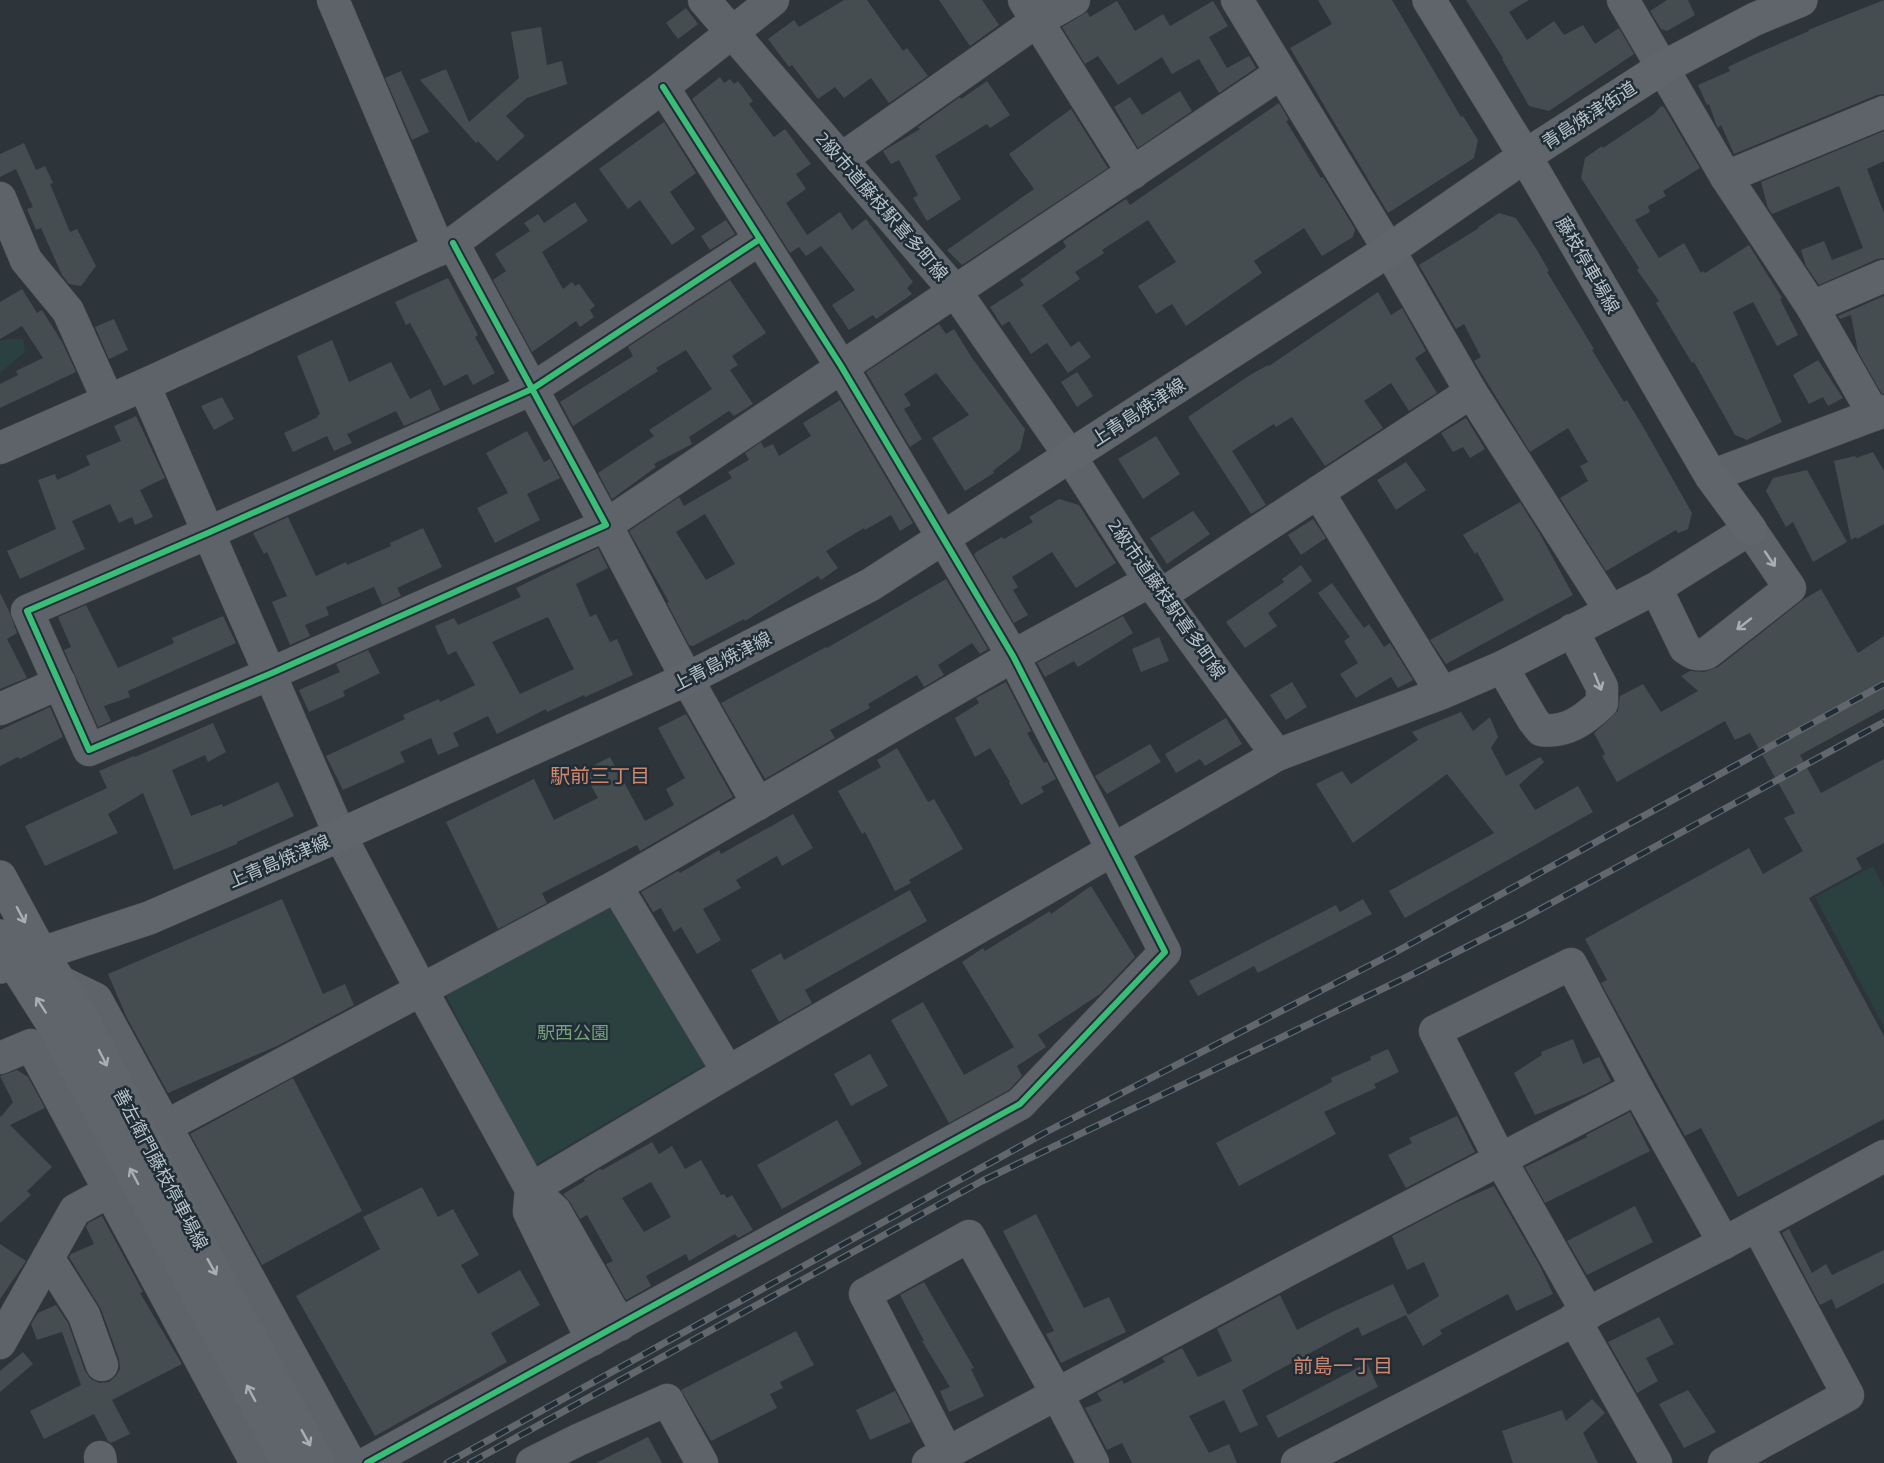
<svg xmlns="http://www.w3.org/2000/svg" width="1884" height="1463" font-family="'Titillium Web','Noto Sans JP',sans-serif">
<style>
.green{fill:#2a4140}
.building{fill:#464d51;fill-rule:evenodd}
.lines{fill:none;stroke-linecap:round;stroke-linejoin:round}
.minor-casing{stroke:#4b5154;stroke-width:33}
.major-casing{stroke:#4b5257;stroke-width:34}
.minor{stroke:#5d6368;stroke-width:32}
.major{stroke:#5f656a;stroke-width:33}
.rail-casing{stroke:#61676c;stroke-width:7}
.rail{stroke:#202d36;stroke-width:4.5;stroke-dasharray:14;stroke-linecap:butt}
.cycleway-casing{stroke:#202d36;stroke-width:10}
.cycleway{stroke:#3abd76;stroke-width:6}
.oneway{stroke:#a6afb6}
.oneway2{stroke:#a6afb7}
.labels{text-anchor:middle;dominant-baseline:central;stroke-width:5;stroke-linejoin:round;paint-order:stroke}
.street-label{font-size:18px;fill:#b8c2ca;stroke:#202d36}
.park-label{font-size:18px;fill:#779f79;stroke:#202d36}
.neighbourhood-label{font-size:20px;fill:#d2866c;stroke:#202d36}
</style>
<rect width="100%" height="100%" fill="#2d353a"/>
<g class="green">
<path d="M7 339H23L25 352 0 373V341Z"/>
<path d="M1873 866 1884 888V1027L1815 897Z"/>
<path d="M606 902 706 1064 535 1165 444 992Z"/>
</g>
<g class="building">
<path d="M844 0H867L903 51 907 48 928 76 889 103 871 78 844 98 835 87 818 99 792 65 789 67 768 39 794 20 799 27Z"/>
<path d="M939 0H982L999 25 970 46Z"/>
<path d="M1318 0H1392L1461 117 1463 116 1478 140 1474 158 1388 213 1290 48 1332 24Z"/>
<path d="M1466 0H1529L1509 12 1527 40 1554 21 1564 35 1583 25 1595 44 1619 28 1634 54 1549 111 1529 106 1502 59 1503 58Z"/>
<path d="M1667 0H1688L1695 15 1667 31 1661 29 1650 11Z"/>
<path d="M1884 0V94L1877 95 1734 154 1721 125 1718 128 1716 124 1709 104 1707 105 1698 85 1730 71 1728 67 1751 56 1809 31 1808 30Z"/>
<path d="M1117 1 1135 31 1163 14 1170 26 1213 1 1228 26 1209 37 1227 68 1249 56 1256 68 1219 93 1199 59 1172 74 1162 57 1118 85 1098 56 1085 64 1062 27 1087 12 1090 17Z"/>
<path d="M686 8 698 24 678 39 666 23Z"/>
<path d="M541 27 547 65 562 61 567 84 527 98 506 116 525 136 497 161 478 141 476 143 420 80 446 69 469 122 519 78 511 32Z"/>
<path d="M401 71 429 132 412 140 385 78Z"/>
<path d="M720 77 724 83 730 79 734 84 738 81 753 101 749 104 774 137 785 129 811 164 796 174 806 189 786 203 807 235 840 212 852 230 866 219 913 282 907 288 912 294 876 319 873 315 849 330 832 305 855 290 821 246 806 256 799 247 790 253 692 99Z"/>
<path d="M987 81 1010 115 990 128 987 124 935 156 961 199 927 221 913 198 918 195 899 160 891 164 883 151 920 129 918 127 960 97 961 99Z"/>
<path d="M1180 91 1192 111 1138 148 1114 107 1130 97 1142 115Z"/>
<path d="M1279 103 1289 120 1286 121 1321 178 1323 177 1355 229 1353 237 1322 256 1304 228 1254 261 1262 273 1186 326 1172 304 1156 314 1138 286 1176 262 1148 220 1102 250 1104 253 1075 272 1080 279 1042 305 1071 347 1079 341 1091 357 1068 373 1047 343 1031 354 1009 321 1002 326 990 307 1024 285 1020 280 1066 247 1063 241 1126 199 1130 205Z"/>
<path d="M1661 106 1664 107 1700 168 1663 191 1666 196 1648 206 1650 212 1635 220 1659 258 1684 243 1701 273 1703 271 1705 273 1749 245 1782 298 1780 299 1798 335 1777 346 1753 302 1733 312 1782 422 1747 440 1735 435 1694 362 1692 363 1656 303 1659 301 1637 270 1639 268 1581 178 1585 158 1602 146 1603 148 1654 114Z"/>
<path d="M1071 109 1108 168 962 265 947 250 1034 189 1009 154Z"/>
<path d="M664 122 696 173 670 192 695 229 672 245 640 200 628 209 599 169Z"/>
<path d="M1884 131V161L1867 169 1884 213V258L1877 259 1819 285 1806 266 1801 250 1824 241 1832 260 1863 248 1839 186 1772 214 1768 208 1761 182Z"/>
<path d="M24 143 36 170 45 166 53 183 50 184 70 232 77 229 96 266 81 286 69 284 62 275 41 228 36 230 27 209 33 207 16 169 0 177V154Z"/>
<path d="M575 202 588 221 542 252 563 289 572 282 575 286 579 284 595 306 590 310 594 317 580 327 576 321 532 352 493 280 506 271 495 254 530 231 524 223 538 214 544 223Z"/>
<path d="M1499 213 1516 218 1537 250 1549 271 1547 272 1594 349 1592 350 1624 402 1627 400 1645 430 1692 513 1688 529 1678 533 1676 530 1606 571 1560 498 1588 481 1580 466 1588 462 1568 428 1530 452 1474 361 1481 357 1464 324 1456 329 1419 265 1479 228 1478 227Z"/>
<path d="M726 220 735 234 710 250 701 236Z"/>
<path d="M448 278 478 335 475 337 495 373 473 385 467 374 444 386 410 323 406 325 395 302Z"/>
<path d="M730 280 766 333 732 356 738 365 730 370 753 404 734 416 729 411 689 437 692 444 654 464 656 467 612 499 598 473 654 436 649 430 712 389 686 350 656 368 658 371 573 426 560 402 633 356 628 347Z"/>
<path d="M22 289 37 313 42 310 62 342 76 372 0 408V384L18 375 16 371 43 358 22 326 0 339V302Z"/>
<path d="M1378 292 1391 315 1402 308 1426 351 1415 358 1437 393 1409 411 1391 383 1364 401 1383 428 1325 466 1292 417 1276 427 1274 424 1232 451 1266 505 1251 514 1188 417 1250 375 1268 365 1269 366Z"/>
<path d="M1884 296V393L1882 394 1858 352 1851 315 1840 319 1838 316Z"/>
<path d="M114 319 128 350 109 359 95 327Z"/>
<path d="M939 324 946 334 954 329 972 358 1025 429 1020 450 993 471 994 473 965 491 932 438 969 415 936 373 904 394 911 405 904 409 922 439 910 447 866 372Z"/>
<path d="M332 340 349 382 391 362 410 399 430 389 440 410 404 426 396 411 347 434 352 443 334 451 327 436 293 452 284 433 318 417 317 416 320 414 297 356Z"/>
<path d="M1818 360 1843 398 1828 406 1823 397 1809 404 1793 375Z"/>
<path d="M1077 372 1093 396 1077 407 1061 382Z"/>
<path d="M222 397 234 419 214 430 201 406Z"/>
<path d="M840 400 913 523 900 531 891 515 865 530 864 528 826 551 838 568 821 580 818 576 745 621 744 619 693 646 689 645 667 603 669 602 629 531 679 497 684 506 732 478 728 472 749 460 745 453 761 442 764 448 773 444 779 456 811 436 803 423ZM705 514 735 564 706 580 676 532Z"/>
<path d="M136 416 165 478 140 490 153 517 135 525 132 517 119 523 110 504 72 521 85 549 20 579 7 551 56 529 38 480 55 474 57 480 90 465 86 456 121 441 114 426Z"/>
<path d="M1466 418 1485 449 1470 458 1463 447 1453 452 1441 433Z"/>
<path d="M527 431 544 462 550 459 560 478 527 494 540 520 495 543 477 508 508 493 486 453Z"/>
<path d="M1156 436 1180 474 1143 499 1118 459Z"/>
<path d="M1873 452 1884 471V524L1857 539 1856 537 1851 540 1834 461 1855 456 1856 458Z"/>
<path d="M1406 462 1426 490 1396 510 1377 480Z"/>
<path d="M1807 470 1847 542 1813 562 1793 522 1786 527 1766 491 1773 478Z"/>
<path d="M1059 499 1079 505 1116 563 1076 588 1052 552 1012 577 1018 587 1013 590 1028 615 1014 623 974 555 976 552 1002 537 1004 539 1033 522 1029 517Z"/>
<path d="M1520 502 1540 534 1573 595 1446 664 1430 640 1504 600 1477 552 1475 554 1463 535Z"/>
<path d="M1193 511 1210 534 1167 564 1150 538Z"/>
<path d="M288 517 316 576 346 562 347 565 391 546 390 543 423 528 442 567 397 588 401 596 382 605 374 587 326 607 329 615 305 625 310 636 290 645 272 602 287 596 267 552 264 554 253 533Z"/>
<path d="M1313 519 1326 538 1301 555 1288 535Z"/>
<path d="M598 548 608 568 576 584 590 617 596 614 610 642 617 639 633 675 585 697 584 695 547 712 546 709 497 734 488 716 453 733 459 746 438 755 431 738 400 752 405 762 343 790 326 756 405 719 403 715 439 699 440 702 475 685 456 651 448 655 435 626 454 618 458 625 521 597 516 588ZM548 617 574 669 520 694 492 642Z"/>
<path d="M1301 565 1312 581 1268 613 1277 626 1245 648 1226 622 1284 582 1282 579Z"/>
<path d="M946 579 988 649 980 654 972 643 938 665 944 675 924 687 917 675 868 704 870 708 830 730 835 738 765 779 721 703 826 647 827 648Z"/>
<path d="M1332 583 1364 628 1369 624 1384 647 1390 643 1413 680 1398 688 1391 677 1356 698 1340 674 1358 663 1344 641 1350 637 1318 593Z"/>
<path d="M1821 589 1858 653 1884 636V709L1800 755 1821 793 1884 759V843L1856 858 1862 869 1809 898 1884 1036V1119L1738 1197 1701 1128 1685 1136 1601 983 1607 980 1585 939 1749 848 1763 874 1803 851 1784 818 1795 813 1750 733 1735 740 1725 721 1617 782 1602 756 1605 754 1594 733 1618 711 1620 696 1643 684 1661 712 1698 691 1681 676 1690 671 1704 672 1718 667 1804 599Z"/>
<path d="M0 593 9 611 17 633 7 639 27 678 0 689Z"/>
<path d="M86 605 118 668 174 643 172 638 223 616 236 643 128 691 130 697 104 706 111 721 98 727 64 650 71 647 58 617Z"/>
<path d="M1123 616 1133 633 1078 667 1074 661 1045 677 1037 663Z"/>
<path d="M1159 637 1169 661 1141 672 1132 649Z"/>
<path d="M368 650 380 673 343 691 345 696 309 712 299 690 340 672 336 664Z"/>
<path d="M1006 682 1031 731 1027 733 1044 763 1047 762 1056 779 1041 787 1044 792 1021 805 1009 783 1010 782 990 748 975 757 955 718 979 703 976 698Z"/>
<path d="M1292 682 1307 707 1286 720 1270 695Z"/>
<path d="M50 707 63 737 20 759 18 757 0 766V730Z"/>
<path d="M1461 712 1473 731 1490 717 1498 737 1491 748 1506 776 1540 757 1544 762 1519 785 1535 810 1578 786 1593 812 1405 918 1389 891 1494 833 1447 774 1353 843 1316 784 1342 771 1351 784 1418 740 1412 732Z"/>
<path d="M686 714 733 797 640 851 637 845 542 893 547 903 498 929 446 822 534 779 554 820 598 798 583 771 610 757 645 821 674 805 666 789 685 778 658 728Z"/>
<path d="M1226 718 1242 744 1205 766 1200 759 1176 773 1165 754Z"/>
<path d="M213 723 226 752 208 762 205 755 172 770 191 816 222 804 223 807 278 782 294 816 237 842V844L174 870 143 793 108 814 118 833 45 866 25 826 107 788 99 771 134 756 135 757Z"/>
<path d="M1150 744 1161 762 1107 794 1095 776Z"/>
<path d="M897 748 928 802 934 799 963 849 909 880 911 883 895 891 865 832 862 834 838 791 881 767 877 760Z"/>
<path d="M793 814 813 848 782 866 777 856 736 880 741 888 703 909 721 940 697 954 681 927 674 932 661 908 653 912 641 892 678 871 680 873 719 850 721 854Z"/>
<path d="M1091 886 1135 957 1100 994 1038 1035 1046 1047 1017 1066 1022 1076 1009 1090 949 1123 891 1020 923 1002 964 1075 1014 1047 962 962 983 948 985 951 1050 911 1051 914Z"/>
<path d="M910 890 927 921 805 990 812 1003 779 1022 751 970 781 953 784 960Z"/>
<path d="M282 899 323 994 345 984 354 1005 277 1046 168 1093 127 1018 108 974Z"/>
<path d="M1363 899 1372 914 1258 973 1254 966 1198 996 1189 981 1336 905 1340 912Z"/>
<path d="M1573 1039 1583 1064 1599 1057 1611 1081 1586 1094 1535 1115 1514 1073 1542 1055 1541 1052Z"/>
<path d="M1388 1049 1399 1072 1374 1084 1376 1088 1324 1112 1336 1134 1239 1186 1216 1143 1332 1082 1331 1078 1371 1060 1370 1057Z"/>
<path d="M870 1054 888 1086 851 1106 834 1074Z"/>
<path d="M17 1070 28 1077 45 1108 10 1125 52 1167 27 1191 31 1195 0 1223V1115L1 1117 13 1102 0 1076Z"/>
<path d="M293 1078 362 1211 262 1265 190 1134Z"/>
<path d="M1630 1112 1650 1151 1545 1203 1525 1167 1587 1137 1586 1135Z"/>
<path d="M1457 1116 1475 1152 1406 1188 1388 1155 1412 1143 1409 1138Z"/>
<path d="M837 1120 862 1164 782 1209 757 1165Z"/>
<path d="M652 1142 659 1154 672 1146 685 1169 701 1160 721 1195 724 1194 727 1198 732 1195 753 1230 738 1238 735 1234 689 1261 686 1254 646 1276 651 1286 626 1300 606 1264 613 1261 587 1215 580 1219 570 1202 563 1194 585 1181 584 1179 600 1169 602 1170ZM651 1182 671 1217 644 1232 622 1198Z"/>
<path d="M1494 1186 1540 1266 1553 1294 1516 1311 1508 1294 1440 1330 1442 1334 1423 1346 1406 1315 1362 1336 1358 1327 1242 1390 1258 1425 1240 1433 1224 1400 1189 1416 1209 1453 1229 1444 1237 1463H1132L1122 1443 1107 1450 1085 1408 1102 1401 1097 1393 1122 1380 1124 1384 1165 1362 1162 1358 1182 1348 1198 1377 1232 1361 1217 1329 1280 1295 1297 1330 1332 1312 1393 1284 1408 1315 1439 1296 1424 1262 1407 1270 1392 1236 1455 1203Z"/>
<path d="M422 1187 438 1217 453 1209 479 1255 461 1265 478 1294 520 1270 540 1305 491 1333 507 1362 375 1436 296 1296 380 1249 363 1217Z"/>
<path d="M1635 1206 1653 1242 1587 1275 1567 1241Z"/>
<path d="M1036 1214 1084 1308 1109 1297 1126 1332 1061 1363 1046 1334 1054 1331 1003 1231Z"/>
<path d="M102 1216 143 1292 140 1293 182 1364 112 1400 130 1434 111 1443 108 1441 94 1414 44 1439 30 1411 81 1385 62 1332 37 1340 31 1324 38 1313 56 1305 68 1323 85 1371 91 1379 99 1383 109 1382 116 1376 120 1369 119 1359 101 1309 69 1257 71 1254 94 1244 86 1227 88 1223Z"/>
<path d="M1789 1229 1812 1273 1826 1264 1832 1275 1884 1250V1283L1836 1309 1832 1299 1820 1305 1782 1233Z"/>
<path d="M0 1244 26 1261 0 1299Z"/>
<path d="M924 1282 974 1368 971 1369 984 1396 949 1412 940 1391 950 1387 922 1341H924L900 1295Z"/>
<path d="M1659 1317 1674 1344 1646 1358 1658 1381 1637 1393 1608 1342Z"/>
<path d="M796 1331 814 1365 780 1382 783 1388 770 1394 777 1408 711 1441 681 1390Z"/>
<path d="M23 1352 33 1364 0 1392V1371Z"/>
<path d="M1367 1363 1378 1387 1278 1438 1266 1416Z"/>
<path d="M1688 1390 1716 1432 1684 1448 1659 1404Z"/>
<path d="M895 1391 911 1422 870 1440 856 1410Z"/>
<path d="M1592 1399 1605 1413 1583 1433 1598 1463H1513L1502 1431 1562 1410 1566 1421Z"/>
<path d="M648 1437 662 1463H596Z"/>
</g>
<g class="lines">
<defs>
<g id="minor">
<path d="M333 0 439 250"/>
<path d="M704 0 955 291 1070 456 1150 581 1277 755"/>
<path d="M1024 0 1037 21 1074 0"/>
<path d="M1237 0 1389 250 1471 392 1610 610"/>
<path d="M1623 0 1726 177 1812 307 1874 415"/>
<path d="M841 159 1037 21 1133 173"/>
<path d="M1726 177 1884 112"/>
<path d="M0 198 26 260 68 311 108 400"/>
<path d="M453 243 461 258 606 525 272 673 89 750 27 611 210 532 532 389 760 239"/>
<path d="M1812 307 1884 276"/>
<path d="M144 385 340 835 422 991 531 1189 555 1211 620 1325"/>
<path d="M0 448 144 385 453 243 663 87 773 0"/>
<path d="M1711 476 1884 411"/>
<path d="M1318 492 1442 693"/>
<path d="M1161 595 1471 392"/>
<path d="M1502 667 1533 720 1541 730C1567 733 1584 720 1602 703V687L1572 630"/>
<path d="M0 709 60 683"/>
<path d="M758 804 687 679 606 525C830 373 1057 225 1281 73"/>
<path d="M616 886 728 1072"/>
<path d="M59 981 96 999 350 1463"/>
<path d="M0 1058 31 1045 256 1463"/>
<path d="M166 1126 616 886 1013 656 1150 581"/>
<path d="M531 1189 728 1072 1277 755 1442 693 1502 667 1656 588 1750 529 1790 588 1707 653C1698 656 1693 654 1685 648L1656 588"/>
<path d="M531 1189 529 1212 592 1340"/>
<path d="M48 1258 84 1315 102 1365"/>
<path d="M1588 1314 1501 1161 1435 1031 1571 964 1637 1088 1724 1243"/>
<path d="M1574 1319 1656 1463"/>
<path d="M0 1343 75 1210 110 1191"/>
<path d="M947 1453 865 1294 969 1236 1057 1394 1093 1463"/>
<path d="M100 1457 101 1463"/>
<path d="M367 1463 1020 1104 1165 952 1013 656 841 366 663 87"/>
<path d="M532 1463 578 1440 667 1400 702 1463"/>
<path d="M928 1463 1292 1268 1637 1088"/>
<path d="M1297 1463 1724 1243 1884 1156"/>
<path d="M1724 1463 1848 1395 1757 1225"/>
</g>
<g id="major">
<path d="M1429 0 1525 156 1711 476 1750 529"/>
<path d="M0 877 41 953 79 1012 184 1216 319 1463"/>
<path d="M0 936 14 963 54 1026 288 1463"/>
<path d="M0 967 149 918 340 835 687 679 870 585 1389 250 1525 156 1662 68 1755 19 1801 0"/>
</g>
</defs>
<use href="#minor" class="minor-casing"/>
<use href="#major" class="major-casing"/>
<use href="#minor" class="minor"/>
<use href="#major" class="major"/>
<defs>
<g id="rail">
<path d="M447 1463 1048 1131 1392 954 1884 684"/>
<path d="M470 1463 982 1181 1407 977 1524 918 1884 722"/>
</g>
</defs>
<use href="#rail" class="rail-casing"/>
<use href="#rail" class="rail"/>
<defs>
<g id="cycleway">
<path d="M453 243 461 258 606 525 272 673 89 750 27 611 210 532 532 389 760 239"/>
<path d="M367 1463 1020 1104 1165 952 1013 656 841 366 663 87"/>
</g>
</defs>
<use href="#cycleway" class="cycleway-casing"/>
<use href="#cycleway" class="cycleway"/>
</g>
<defs><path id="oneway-shaft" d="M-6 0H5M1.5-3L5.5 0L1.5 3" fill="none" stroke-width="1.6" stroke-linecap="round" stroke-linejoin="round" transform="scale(1.5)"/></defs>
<g class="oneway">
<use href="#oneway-shaft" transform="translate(1770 559) rotate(56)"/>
<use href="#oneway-shaft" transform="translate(1744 624) rotate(142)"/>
<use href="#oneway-shaft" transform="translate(1598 682) rotate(68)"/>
</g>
<g class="oneway2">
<use href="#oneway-shaft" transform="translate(21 915) rotate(62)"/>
<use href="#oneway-shaft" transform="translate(41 1005) rotate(-123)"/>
<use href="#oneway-shaft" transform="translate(103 1058) rotate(63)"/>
<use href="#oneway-shaft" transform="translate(134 1176) rotate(-118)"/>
<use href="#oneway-shaft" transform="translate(212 1267) rotate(61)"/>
<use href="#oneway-shaft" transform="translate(251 1393) rotate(-118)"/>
<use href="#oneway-shaft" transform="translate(306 1438) rotate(61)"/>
</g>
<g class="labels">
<g class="street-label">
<text transform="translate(1589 115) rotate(-33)">青島焼津街道</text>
<text transform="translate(882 206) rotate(49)">2級市道藤枝駅喜多町線</text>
<text transform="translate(1588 265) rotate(60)">藤枝停車場線</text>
<text transform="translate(1138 412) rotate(-33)">上青島焼津線</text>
<text transform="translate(1167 599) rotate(55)">2級市道藤枝駅喜多町線</text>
<text transform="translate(722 661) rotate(-27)">上青島焼津線</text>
<text transform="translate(279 861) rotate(-23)">上青島焼津線</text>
<text transform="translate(161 1169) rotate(62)">善左衛門藤枝停車場線</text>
</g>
<g class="park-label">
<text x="573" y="1032">駅西公園</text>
</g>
<g class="neighbourhood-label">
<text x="600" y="775">駅前三丁目</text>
<text x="1343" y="1365">前島一丁目</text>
</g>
</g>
</svg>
